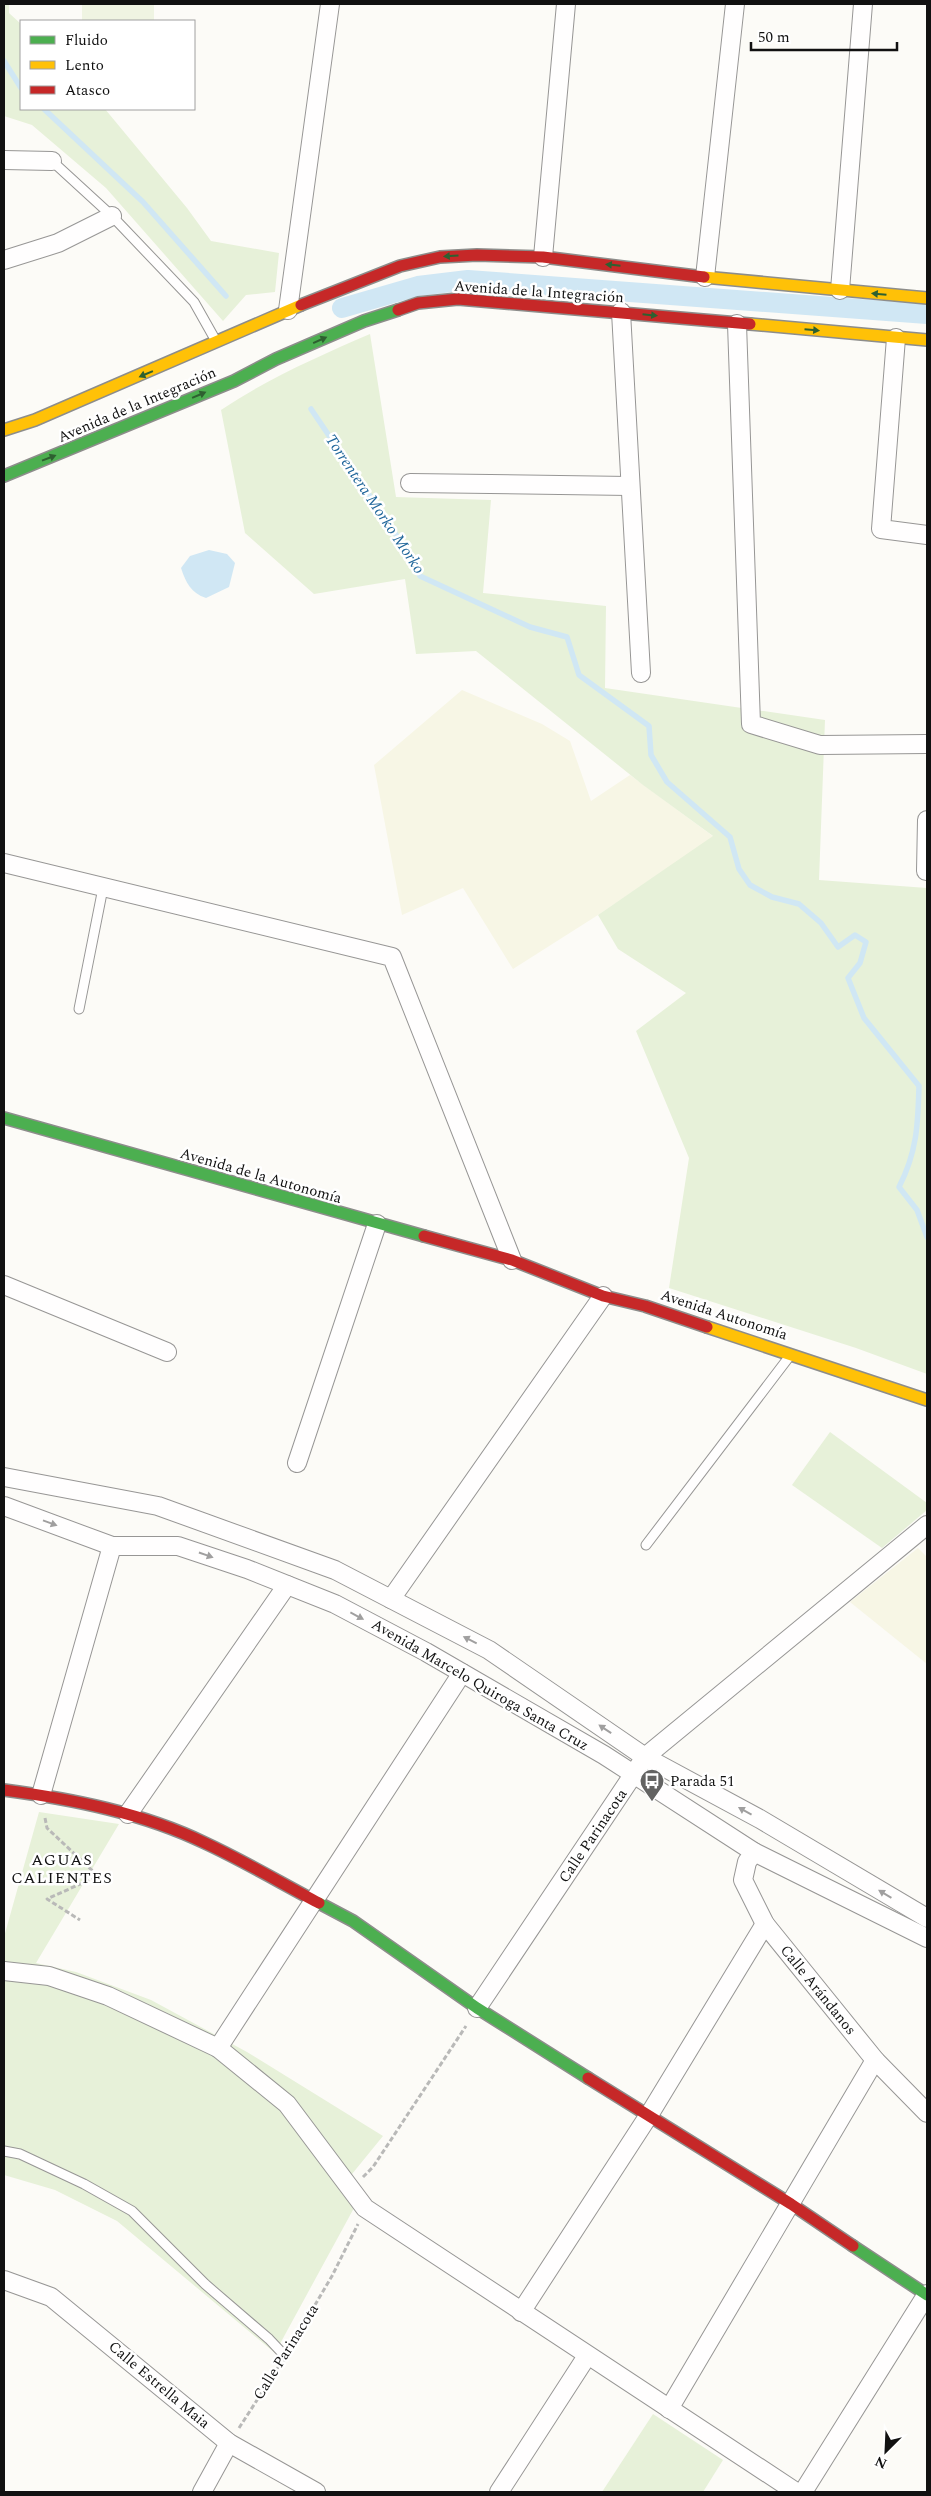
<svg xmlns="http://www.w3.org/2000/svg" width="931" height="2496" font-family="Spectral,serif">
<style>
.farmland{fill:#f7f6e5}
.green{fill:#e7f1d9}
.pitch{fill:#eff4e2}
.water{fill:#d0e7f4}
.lines{fill:none;stroke-linecap:round;stroke-linejoin:round}
.stream{stroke:#d0e7f4;stroke-width:5.5}
.canal{stroke:#d0e7f4;stroke-width:20}
.lane-casing{stroke:#979695;stroke-width:11}
.street-casing{stroke:#979695;stroke-width:20}
.fast-casing{stroke:#8d8d8b;stroke-width:14}
.slow-casing{stroke:#8d8d8b;stroke-width:14}
.jam-casing{stroke:#8d8d8b;stroke-width:14}
.path{stroke:#b9b9b8;stroke-width:3;stroke-dasharray:5 2.5;stroke-linecap:butt}
.lane{stroke:#fffefe;stroke-width:9}
.street{stroke:#fffefe;stroke-width:18}
.fast{stroke:#4caf50;stroke-width:11}
.slow{stroke:#ffc107;stroke-width:11}
.jam{stroke:#c62828;stroke-width:11}
.oneway{fill:#2e6030}
.oneway2{fill:#a09f9f}
.labels{text-anchor:middle;dominant-baseline:central;stroke-width:5;stroke-linejoin:round;paint-order:stroke}
.street-label{font-size:15px;fill:#111;stroke:#fff}
.poi-label{font-size:15px;fill:#111;stroke:#fff;text-anchor:start}
.water-label{font-size:16px;font-style:italic;fill:#21679b;stroke:#fff}
.neighbourhood-label{font-size:16px;letter-spacing:1px;fill:#111;stroke:#fff}
</style>
<rect width="100%" height="100%" fill="#fcfbf7"/>
<g class="farmland">
<path d="M462 690 542 724 570 741 591 801 630 775 714 837 598 915 513 969 463 888 402 915 374 765Z"/>
<path d="M918 1548 927 1557V1664L850 1602Z"/>
</g>
<g class="green">
<path d="M4 4H9V13L21 24V109H105L187 208 211 241 279 253 275 292 246 295 223 321 106 188 32 125 4 116Z"/>
<path d="M370 334 396 497 491 500 483 593 606 606 605 688 825 720 819 880 927 888V1374L856 1348 669 1288 689 1158 636 1031 686 993 618 949 598 915 713 836 643 785 476 651 416 654 405 579 314 594 245 533 221 410C267 379 319 356 370 334Z"/>
<path d="M830 1432 927 1503V1510L882 1548 792 1485Z"/>
<path d="M39 1812 119 1824 36 1963 76 1972 151 2000 247 2052 383 2136 339 2190 354 2208 275 2353 117 2221 55 2190 4 2175V1937Z"/>
<path d="M653 2414 723 2460 703 2492H602Z"/>
</g>
<rect class="pitch" x="82" y="5" width="72" height="16"/>
<path class="water" d="M209 550 227 554 235 563 229 587 206 598C191 593 186 583 181 568L190 556Z"/>
<g class="lines">
<g class="stream">
<path d="M4 61 21 88"/>
<path d="M44 109 143 202 226 296"/>
<path d="M311 409 405 548 420 576 530 627 567 637 579 675 649 726 651 755 667 782 730 837 739 869 750 885 772 897 799 904 821 923 838 947 855 935 866 942 860 963 848 978 864 1018 919 1086C918 1124 917 1152 899 1187L917 1210 927 1237"/>
</g>
<path class="canal" d="M342 308 418 286 468 280 927 314"/>
<defs>
<g id="lane">
<path d="M52 161 112 216 194 302 216 341"/>
<path d="M79 1009 103 888"/>
<path d="M646 1545 789 1357"/>
<path d="M4 2151 20 2154 84 2184 132 2211 205 2284 269 2339 285 2356"/>
</g>
<g id="street">
<path d="M4 160 52 161"/>
<path d="M543 257 566 4"/>
<path d="M4 260 58 243 112 216"/>
<path d="M705 277 735 4"/>
<path d="M840 290 863 4"/>
<path d="M288 310 330 4"/>
<path d="M621 312 641 673"/>
<path d="M737 324 751 724 820 745 927 744"/>
<path d="M896 338 881 529 927 535"/>
<path d="M410 483 629 486"/>
<path d="M4 863 392 957 512 1260"/>
<path d="M926 871 927 820"/>
<path d="M4 1285 167 1352"/>
<path d="M297 1463 377 1224"/>
<path d="M4 1477 158 1506 335 1570 489 1650 645 1757 760 1819 927 1918"/>
<path d="M4 1506 112 1546H178L247 1569 335 1604 426 1652 604 1755 754 1852 927 1938"/>
<path d="M391 1599 603 1296"/>
<path d="M41 1795 112 1546"/>
<path d="M128 1814 287 1585"/>
<path d="M754 1852 747 1862 743 1880 765 1924 875 2060 927 2113"/>
<path d="M4 1971 49 1976 108 1996 218 2048 287 2104 365 2208 796 2492"/>
<path d="M477 2008 645 1757 927 1525"/>
<path d="M218 2048 462 1673"/>
<path d="M4 2280 51 2297 229 2443 316 2492"/>
<path d="M521 2312 649 2115 765 1924"/>
<path d="M669 2409 875 2060"/>
<path d="M202 2492 229 2443"/>
<path d="M499 2492 587 2356"/>
<path d="M803 2492 927 2294"/>
</g>
<g id="fast">
<path d="M4 476 234 381 276 359 364 321 398 310"/>
<path d="M4 1118 424 1236"/>
<path d="M319 1903 353 1921 477 2008 588 2078"/>
<path d="M853 2246 927 2295"/>
</g>
<g id="slow">
<path d="M704 277 927 298"/>
<path d="M750 324 927 340"/>
<path d="M4 430 35 420 301 305"/>
<path d="M707 1327 927 1400"/>
</g>
<g id="jam">
<path d="M301 305 400 266 440 257 477 255 543 257 704 277"/>
<path d="M398 310 418 303 458 299 750 324"/>
<path d="M424 1236 512 1260 603 1296 645 1306 707 1327"/>
<path d="M4 1790C72 1799 143 1813 205 1843 244 1861 281 1883 319 1903"/>
<path d="M588 2078 791 2204 853 2246"/>
</g>
</defs>
<use href="#lane" class="lane-casing"/>
<use href="#street" class="street-casing"/>
<use href="#fast" class="fast-casing"/>
<use href="#slow" class="slow-casing"/>
<use href="#jam" class="jam-casing"/>
<g class="path">
<path d="M45 1818 47 1828 98 1876 47 1899 80 1920"/>
<path d="M363 2177 373 2167 466 2026"/>
<path d="M292 2344 332 2276 358 2224"/>
<path d="M239 2428 279 2366"/>
</g>
<use href="#lane" class="lane"/>
<use href="#street" class="street"/>
<use href="#fast" class="fast"/>
<use href="#slow" class="slow"/>
<use href="#jam" class="jam"/>
</g>
<defs><path id="oneway-solid" d="M-6-.8H1V-3.2L6.5 0L1 3.2V.8H-6Z" transform="scale(1.25)"/></defs>
<g class="oneway">
<use href="#oneway-solid" transform="translate(451 256) rotate(176)"/>
<use href="#oneway-solid" transform="translate(613 265) rotate(-174)"/>
<use href="#oneway-solid" transform="translate(879 294) rotate(-175)"/>
<use href="#oneway-solid" transform="translate(650 315) rotate(6)"/>
<use href="#oneway-solid" transform="translate(812 330) rotate(5)"/>
<use href="#oneway-solid" transform="translate(320 340) rotate(-24)"/>
<use href="#oneway-solid" transform="translate(146 374) rotate(157)"/>
<use href="#oneway-solid" transform="translate(199 395) rotate(-23)"/>
<use href="#oneway-solid" transform="translate(49 458) rotate(-21)"/>
</g>
<g class="oneway2">
<use href="#oneway-solid" transform="translate(50 1523) rotate(20)"/>
<use href="#oneway-solid" transform="translate(206 1555) rotate(19)"/>
<use href="#oneway-solid" transform="translate(357 1616) rotate(28)"/>
<use href="#oneway-solid" transform="translate(470 1640) rotate(-153)"/>
<use href="#oneway-solid" transform="translate(605 1729) rotate(-146)"/>
<use href="#oneway-solid" transform="translate(745 1811) rotate(-151)"/>
<use href="#oneway-solid" transform="translate(885 1894) rotate(-149)"/>
</g>
<defs>
<symbol id="bus-pin" viewBox="-11 -11 22 30"><path d="M0 17L-7.5 6A9.5 9.5 0 1 1 7.5 6Z" fill="#636362" stroke="#fff"/><path d="M-5-6H5V4H4V6H2V4H-2V6H-4V4H-5ZM-3.5-4V0h7V-4ZM-3.5 1.2v1.5H-2V1.2ZM2 1.2v1.5H3.5V1.2Z" fill="#fff"/></symbol>
</defs>
<g fill-rule="evenodd">
<use href="#bus-pin" x="638" y="1767" width="28" height="38"/>
</g>
<g class="labels">
<g class="street-label">
<text transform="translate(539 292) rotate(4)">Avenida de la Integración</text>
<text transform="translate(137 405) rotate(-23)">Avenida de la Integración</text>
<text transform="translate(261 1176) rotate(16)">Avenida de la Autonomía</text>
<text transform="translate(724 1315) rotate(18)">Avenida Autonomía</text>
<text transform="translate(480 1685) rotate(30)">Avenida Marcelo Quiroga Santa Cruz</text>
<text transform="translate(593 1836) rotate(-56)">Calle Parinacota</text>
<text transform="translate(818 1990) rotate(51)">Calle Arándanos</text>
<text transform="translate(286 2352) rotate(-58)">Calle Parinacota</text>
<text transform="translate(159 2385) rotate(40)">Calle Estrella Maia</text>
</g>
<g class="poi-label">
<text x="670" y="1781">Parada 51</text>
</g>
<g class="water-label">
<text transform="translate(375 504) rotate(56)">Torrentera Morko Morko</text>
</g>
<g class="neighbourhood-label">
<text x="62" y="1860">AGUAS<tspan x="62" dy="18">CALIENTES</tspan></text>
</g>
</g>
<rect width="931" height="2496" fill="none" stroke="#111111" stroke-width="10"/>
<rect x="20" y="20" width="175" height="90" fill="#ffffff" stroke="#a0a0a0"/>
<rect x="30" y="36" width="25" height="8" fill="#4caf50" stroke="#a0a0a0"/>
<text x="65" y="45" font-size="15" fill="#111111">Fluido</text>
<rect x="30" y="61" width="25" height="8" fill="#ffc107" stroke="#a0a0a0"/>
<text x="65" y="70" font-size="15" fill="#111111">Lento</text>
<rect x="30" y="86" width="25" height="8" fill="#c62828" stroke="#a0a0a0"/>
<text x="65" y="95" font-size="15" fill="#111111">Atasco</text>
<g transform="translate(886 2451) rotate(204)" stroke="#ffffff" stroke-width="4" paint-order="stroke">
<path d="M0-4L9 19L0 12L-9 19Z" fill="#111111"/>
<text y="-8" font-size="14" font-weight="bold" text-anchor="middle" fill="#111111">N</text>
</g>
<path d="M751 42v8h146v-8" fill="none" stroke="#111111" stroke-width="2.5"/>
<text x="758" y="42" font-size="15" fill="#111111" stroke="#ffffff" stroke-width="4" paint-order="stroke">50 m</text>
</svg>
